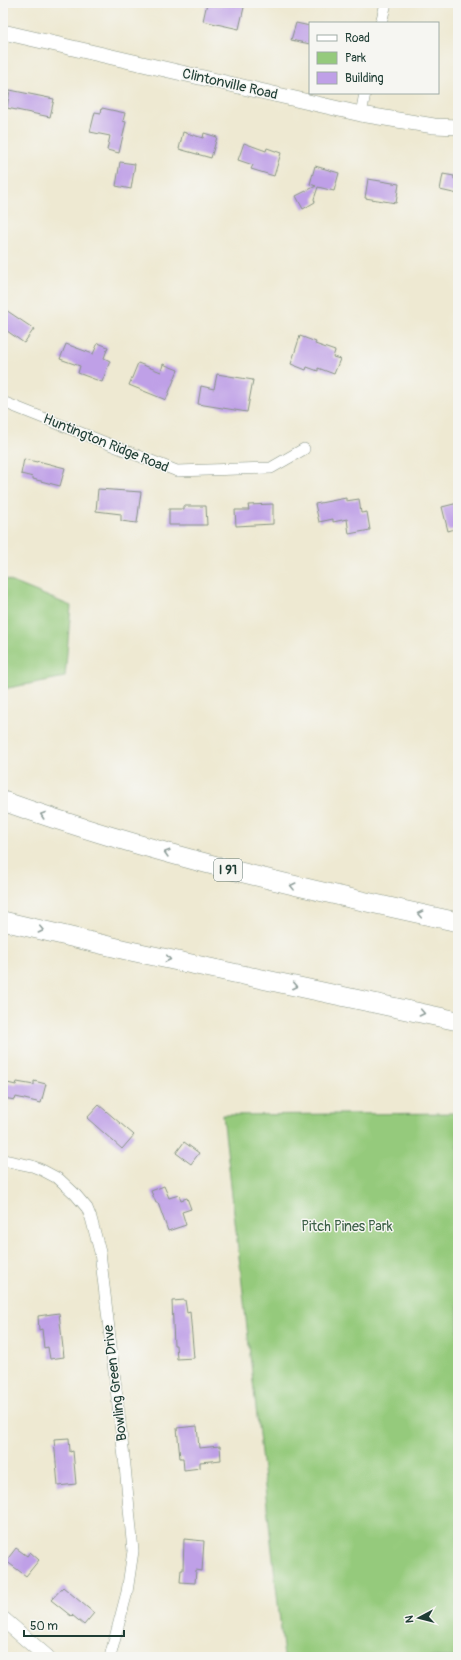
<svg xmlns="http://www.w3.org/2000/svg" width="461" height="1660" font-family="Pangolin,sans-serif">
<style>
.green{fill:#95ca7c;stroke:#5a8458}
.building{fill:#bfa0e7}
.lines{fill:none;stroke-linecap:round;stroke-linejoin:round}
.street-casing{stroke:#869383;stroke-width:12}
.secondary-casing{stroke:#869383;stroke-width:16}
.highway-casing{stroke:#869383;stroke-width:20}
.street{stroke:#fff;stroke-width:11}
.secondary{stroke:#fff;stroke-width:15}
.highway{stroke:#fff;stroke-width:19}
.oneway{stroke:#8f9e9a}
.labels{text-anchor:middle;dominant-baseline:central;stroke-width:3;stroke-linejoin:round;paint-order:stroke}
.shield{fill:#f6f6f2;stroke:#60746d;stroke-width:1}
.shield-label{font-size:13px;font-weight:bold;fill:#1f3d34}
.street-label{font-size:14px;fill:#1f3d34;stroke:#f6f6f2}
.park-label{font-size:14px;fill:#3c6046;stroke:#f6f6f2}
</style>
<rect width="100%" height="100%" fill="#f6f6f2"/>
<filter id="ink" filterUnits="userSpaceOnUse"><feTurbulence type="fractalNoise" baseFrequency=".025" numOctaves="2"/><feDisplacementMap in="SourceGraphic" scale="8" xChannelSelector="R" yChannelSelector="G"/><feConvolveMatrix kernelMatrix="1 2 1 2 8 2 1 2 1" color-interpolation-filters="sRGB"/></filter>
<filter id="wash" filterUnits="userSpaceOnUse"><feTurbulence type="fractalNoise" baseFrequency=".012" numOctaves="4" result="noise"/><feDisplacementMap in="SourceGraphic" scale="16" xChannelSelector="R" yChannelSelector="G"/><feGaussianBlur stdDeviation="0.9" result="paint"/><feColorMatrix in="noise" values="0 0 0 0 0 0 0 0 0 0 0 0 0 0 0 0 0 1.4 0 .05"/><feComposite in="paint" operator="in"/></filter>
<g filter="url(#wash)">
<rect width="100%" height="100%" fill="#eee9d2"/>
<g class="green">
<path d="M3 578 71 606 65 677 3 689Z"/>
<path d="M458 1113V1657H284L223 1115Z"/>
</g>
<g id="blocks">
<g class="building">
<path d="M207 3 221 6V3H245L239 29 203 21Z"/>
<path d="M296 23 310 26V44L291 40Z"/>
<path d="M10 90 54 99 50 117 7 108Z"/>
<path d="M102 108 125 113 123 121 126 122 119 153 107 150 110 136 90 132 95 112 101 113Z"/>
<path d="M183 132 203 138 204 133 217 137 211 158 179 149Z"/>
<path d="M244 143 266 151 267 148 281 153 274 176 251 169 253 165 238 160Z"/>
<path d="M120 162 135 164 131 189 116 186Z"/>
<path d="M315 166 339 173 334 191 318 187 314 199 315 202 303 209 296 196 316 186 310 184Z"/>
<path d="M443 174 454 176V179H458V194L440 190Z"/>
<path d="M368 179 399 184 396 203 365 198Z"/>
<path d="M3 308 34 329 24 343 3 328Z"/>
<path d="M300 336 316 342 315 344 335 351 333 357 340 359 334 374 318 368V371L307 367 306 370 291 364Z"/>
<path d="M98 343 108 347 104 358 110 361 102 382 78 373 80 366 60 359 66 344 93 354Z"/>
<path d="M138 363 161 372 163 364 178 370 166 400 129 385Z"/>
<path d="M217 374 253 380 247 412 198 404 201 386 214 389Z"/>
<path d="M24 459 37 462 38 461 65 468 60 486 33 479V477L21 474Z"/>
<path d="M98 489 141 492 137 523 121 521V514L96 511Z"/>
<path d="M346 498V501L359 499 361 513 367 512 370 530 349 534 347 519 333 522V519L319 522 315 504Z"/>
<path d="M458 503V528L448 531 442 507Z"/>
<path d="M273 504V524L236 526 235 510H249L248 505Z"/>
<path d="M184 506H206L207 525H169V509H184Z"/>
<path d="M34 1081 46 1084 41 1103 16 1097 15 1100 3 1098V1082L16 1085 17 1082 34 1085Z"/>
<path d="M99 1105 134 1135 122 1149 87 1118Z"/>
<path d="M184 1142 199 1153 191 1164 176 1153Z"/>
<path d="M164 1186 169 1198 179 1195 181 1200 187 1198 191 1209 182 1212 186 1225 168 1231 158 1203H156L151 1191Z"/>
<path d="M185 1300 187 1313 190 1312 194 1358 177 1359 176 1345H174L172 1301Z"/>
<path d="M59 1313 64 1357 50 1359 48 1347 44 1348 42 1329 39 1330 38 1316Z"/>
<path d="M197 1426 199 1448 220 1446 221 1460 200 1462V1468L184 1470 183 1458H180L177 1428Z"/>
<path d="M69 1438 70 1452 73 1451 76 1484 58 1486 54 1439Z"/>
<path d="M184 1539 204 1541 202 1571 196 1570 195 1583 180 1582 181 1570H183Z"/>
<path d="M16 1548 27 1556 30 1552 39 1560 26 1576 6 1561Z"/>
<path d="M63 1587 94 1613 84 1625 72 1615 71 1616 51 1600Z"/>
</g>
</g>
</g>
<g filter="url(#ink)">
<use href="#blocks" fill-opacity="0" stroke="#869383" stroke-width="1"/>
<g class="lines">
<defs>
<g id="street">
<path d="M381 23 386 3"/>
<path d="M361 114 365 93"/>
<path d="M3 402 177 471 271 468 304 449"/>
<path d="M3 1160 32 1166 42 1170 59 1179 75 1194 87 1208 91 1218 100 1252 125 1466 133 1551 127 1592 110 1657"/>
</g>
<g id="secondary">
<path d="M3 32 361 114 434 126 458 127"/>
<path d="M3 1619 47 1657"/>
</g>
<g id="highway">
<path d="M3 801C151 854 304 889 458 922"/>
<path d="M3 921 126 950 458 1021"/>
</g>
</defs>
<use href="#street" class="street-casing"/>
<use href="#secondary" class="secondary-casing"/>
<use href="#highway" class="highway-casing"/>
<use href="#street" class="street"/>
<use href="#secondary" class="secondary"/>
<use href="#highway" class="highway"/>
</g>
<defs><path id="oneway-chevron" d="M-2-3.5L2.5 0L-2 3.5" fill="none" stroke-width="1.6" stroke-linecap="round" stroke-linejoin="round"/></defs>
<g class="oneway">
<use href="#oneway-chevron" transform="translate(43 815) rotate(-161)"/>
<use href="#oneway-chevron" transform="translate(167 853) rotate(-164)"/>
<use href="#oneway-chevron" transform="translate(293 886) rotate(-166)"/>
<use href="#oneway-chevron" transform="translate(420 914) rotate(-168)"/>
<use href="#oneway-chevron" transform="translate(41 930) rotate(13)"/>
<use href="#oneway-chevron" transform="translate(168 959) rotate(12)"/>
<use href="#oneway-chevron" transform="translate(295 986) rotate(12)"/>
<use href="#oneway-chevron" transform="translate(422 1013) rotate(12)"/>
</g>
</g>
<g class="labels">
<rect class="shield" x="214" y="859" width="28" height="22" rx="3"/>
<g class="shield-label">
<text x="228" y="870">I 91</text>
</g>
<g class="street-label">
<text transform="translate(230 84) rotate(13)">Clintonville Road</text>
<text transform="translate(106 443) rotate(22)">Huntington Ridge Road</text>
<text transform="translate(115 1383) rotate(-97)">Bowling Green Drive</text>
</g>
<g class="park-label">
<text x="347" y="1226">Pitch Pines Park</text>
</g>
</g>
<rect width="461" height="1660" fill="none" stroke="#f6f6f2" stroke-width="16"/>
<rect x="309" y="22" width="130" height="72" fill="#f6f6f2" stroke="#a0aca6"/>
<rect x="317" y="35" width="20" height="6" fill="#ffffff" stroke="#a0aca6"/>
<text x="345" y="42" font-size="12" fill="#1f3d34">Road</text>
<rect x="317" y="52" width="20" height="12" fill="#95ca7c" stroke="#a0aca6"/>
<text x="345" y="62" font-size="12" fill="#1f3d34">Park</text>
<rect x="317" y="72" width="20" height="12" fill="#bfa0e7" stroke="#a0aca6"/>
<text x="345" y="82" font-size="12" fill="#1f3d34">Building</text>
<g transform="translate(419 1618) rotate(263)" stroke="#f6f6f2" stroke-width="3" paint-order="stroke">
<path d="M0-3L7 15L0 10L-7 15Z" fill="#1f3d34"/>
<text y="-6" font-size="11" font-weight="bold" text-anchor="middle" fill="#1f3d34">N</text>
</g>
<path d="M24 1630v6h100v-6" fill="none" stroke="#1f3d34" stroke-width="2"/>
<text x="30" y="1630" font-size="12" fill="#1f3d34" stroke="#f6f6f2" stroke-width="3" paint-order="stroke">50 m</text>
</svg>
